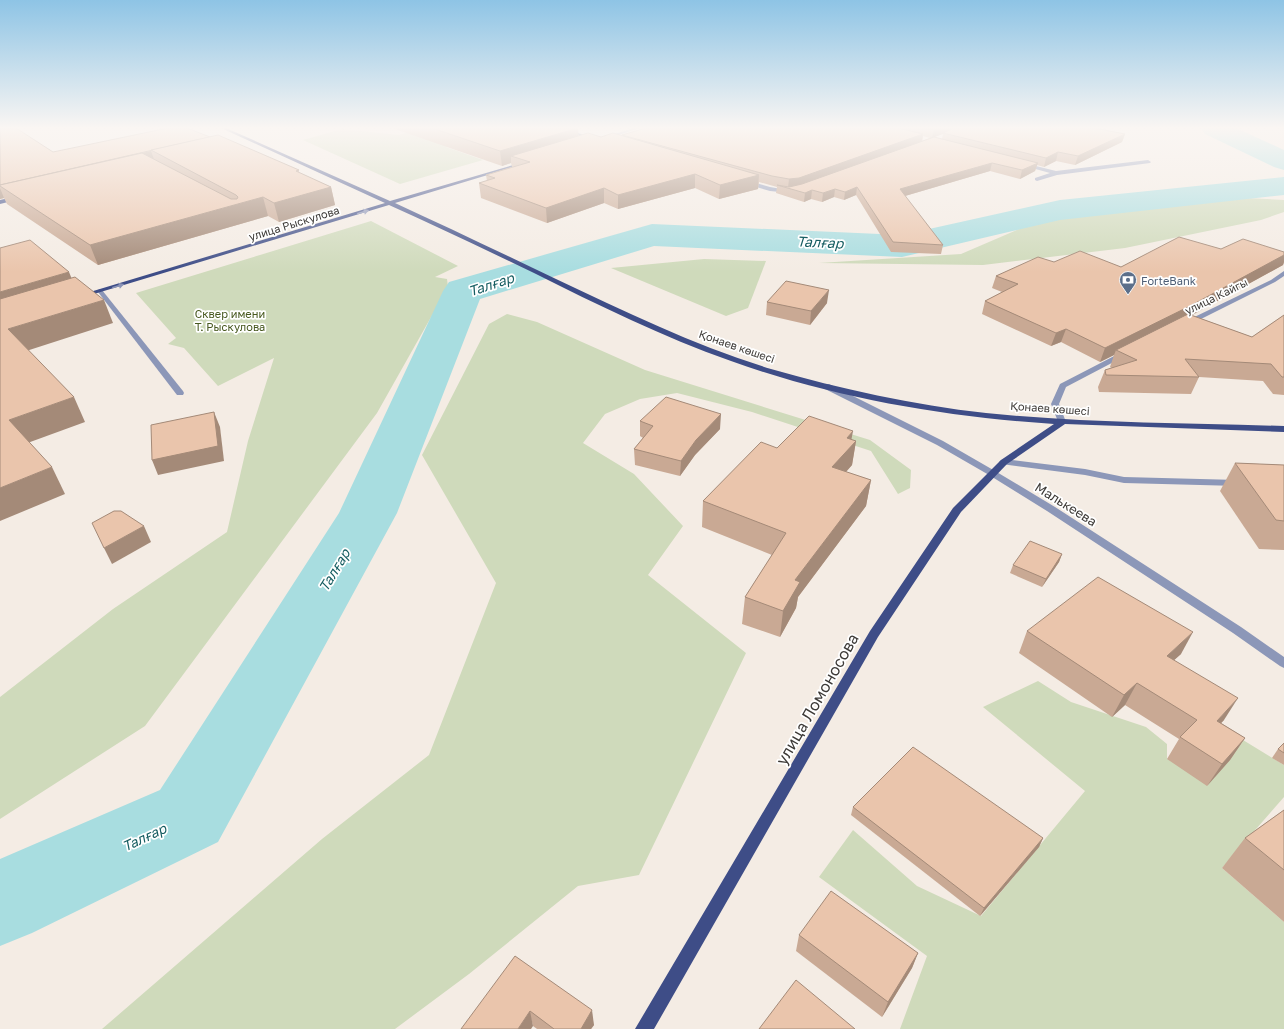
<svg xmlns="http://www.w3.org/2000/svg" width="1284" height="1029" font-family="'Golos Text',sans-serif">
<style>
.green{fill:#cfdabb}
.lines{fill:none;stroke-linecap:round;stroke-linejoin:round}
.river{fill:#a8dde0;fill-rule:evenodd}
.minor{fill:#8c97b8;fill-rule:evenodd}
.major{fill:#3e4d87;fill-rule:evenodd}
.wall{fill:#c9a994;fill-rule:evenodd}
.shaded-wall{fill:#a48a78}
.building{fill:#eac5ac;stroke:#a48a78}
.oneway{fill:#8b94b7}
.labels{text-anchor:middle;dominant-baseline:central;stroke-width:3.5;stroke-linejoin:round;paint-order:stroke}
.far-street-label{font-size:11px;fill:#3d3a37;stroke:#fff}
.far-service-label{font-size:11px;fill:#4e5e75;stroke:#fff;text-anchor:start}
.far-park-label{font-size:11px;fill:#47581f;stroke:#fff}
.street-label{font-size:13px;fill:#3d3a37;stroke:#fff}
.water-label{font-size:14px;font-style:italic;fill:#175e62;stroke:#fff}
.near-street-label{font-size:16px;fill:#3d3a37;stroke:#fff}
</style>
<rect width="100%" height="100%" fill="#f4ece4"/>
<g class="green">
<path d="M421 128H468L490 134 446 147 483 160 400 184 303 140 342 129 399 135Z"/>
<path d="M1246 198 1284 200V212L1261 220 1125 248 983 265 819 263 961 254 1040 220Z"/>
<path d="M371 221 458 266 435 277 447 279 448 287 377 413 145 726 0 819V697L113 609 227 532 248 441 274 358 218 386 184 348 168 344 176 338 136 293Z"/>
<path d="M704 259 766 261 748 308 726 316 611 268Z"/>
<path d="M507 314 537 322 645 370 870 440 911 470 910 488 898 494 871 451 752 412 677 393 640 399 605 414 583 443 634 474 683 526 648 575 746 653 639 875 578 886 469 974 395 1029H102L322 839 429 755 496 583 422 455 489 324Z"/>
<path d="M1038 681 1071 702 1146 727 1167 744V759L1243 740 1284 765V797L1222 868 1284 922V1029H900L927 956 819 877 853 830 917 886 981 916 1085 791 983 707Z"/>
</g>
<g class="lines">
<g class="river">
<path d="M1201 128H1236L1284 150V170L1274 167 1205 134Z"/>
<path d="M1284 177V195L1060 220 902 257 654 246 480 299 397 513 218 842 32 933 0 946V859L160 790 339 513 443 291 449 282 652 224 902 235 1060 200Z"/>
</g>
<g class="minor">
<path d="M634 128H640L606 139 602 138Z"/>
<path d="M1148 160 1151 162 1150 163 1057 175 1037 181 1035 180V178L1050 173 1021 165 1024 163 1056 171Z"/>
<path d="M745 180 770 187 793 191 790 193 770 191 743 183 742 182Z"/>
<path d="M1284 271V276L1275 282 1189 325H1183L1182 323 1271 280Z"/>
<path d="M100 289 102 290 183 391 184 393 183 395H177L98 292V290Z"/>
<path d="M1120 353H1123L1127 355 1066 387 1059 404 1066 422 1065 424H1059L1051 404 1060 384Z"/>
<path d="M823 384H829L943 441 995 471 1055 507 1241 627 1284 657V668L1280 666 1233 633 1047 511 989 475 937 445 823 388 822 386Z"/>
<path d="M1004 459 1085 469 1124 477 1238 480 1243 483 1238 486 1124 483 1085 475 1001 464 999 462 1001 460Z"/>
</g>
<g class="major">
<path d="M221 128H226L390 201 527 161V163L395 203C449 228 502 253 556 279 626 312 696 346 771 369 841 389 913 405 986 413 1085 423 1184 423 1284 426V432L1065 424 1007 464 961 512 878 637 654 1029H635L870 631 953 508 1001 460 1054 424C945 417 834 398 731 361 663 337 598 305 534 273 486 250 438 227 389 205L84 297H80V295L385 203Z"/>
<path d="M553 128H559L596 138 594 139Z"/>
<path d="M18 196 21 198 20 199 0 204V200Z"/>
</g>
</g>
<g class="wall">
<path d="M0 128 53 152 210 137 299 170V173L331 187 335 205 279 222 268 216 98 265 7 204 4 198 0 199Z"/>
<path d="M392 128H575L578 136 601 137 622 136V135L646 128H1094L1125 134 1122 142 1075 165 1056 161 1044 167 1037 165 1035 171 1020 179 990 171 905 196 943 245 941 254 891 252 856 195 844 200 834 197 822 202 811 199 804 202 776 193 777 187 759 182 758 189 719 199 695 188 618 209 604 203 547 223 481 198 479 183 487 181 486 175 512 167 511 163 502 166ZM943 134 942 139 935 137ZM923 136 930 138 922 141Z"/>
<path d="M1221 249 1284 252V262L1283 265 1191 315 1252 337 1284 315V395L1273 394 1263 381 1199 377 1191 394 1099 392 1098 387 1105 370 1112 368 1110 367 1114 355 1100 362 1061 342 1051 346 982 314 985 301 1002 292 992 288 996 276 1054 262 1121 267Z"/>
<path d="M767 302 827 303 810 325 766 315Z"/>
<path d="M640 421 720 429 695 455 680 476 635 465 634 449 643 438 640 436Z"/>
<path d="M856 441 852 465 846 472 871 480 866 506 798 597 796 608 780 637 742 624 745 597 772 555 702 527 703 501 777 448Z"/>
<path d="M1235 463 1284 465V550L1259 549 1220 491Z"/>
<path d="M1062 554 1059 562 1042 587 1010 573 1013 565Z"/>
<path d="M1027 631 1181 654 1174 660 1224 720 1221 723 1245 738 1230 760 1207 786 1167 759 1179 739 1125 705 1112 717 1019 653Z"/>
<path d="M1284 743V765L1272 758 1278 749Z"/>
<path d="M853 807 1043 838 1039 847 980 916 851 815Z"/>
<path d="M1284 810V922L1222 868 1245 838Z"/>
<path d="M799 935 918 953 912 968 882 1017 796 951Z"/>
<path d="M515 956 594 1025 591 1029H537L533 1026Z"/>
</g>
<g class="shaded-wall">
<path d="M578 128 579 143 511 156V163L502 166 500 151Z"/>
<path d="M939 128H957L932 138 934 130Z"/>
<path d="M923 134 922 142 798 188H788L789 179Z"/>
<path d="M1125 134 1122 142 1075 165 1078 156Z"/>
<path d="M151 151 155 162 0 186Z"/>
<path d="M1058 152 1056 161 1044 167 1046 158Z"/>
<path d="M992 163 990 171 898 198 900 189Z"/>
<path d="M1038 163 1035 171 1020 179 1022 170Z"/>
<path d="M695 174V188L618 209V195Z"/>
<path d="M759 175 758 189 719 199 720 185Z"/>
<path d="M331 187 335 205 279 222 274 203Z"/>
<path d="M857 187 856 195 844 200 845 192Z"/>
<path d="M0 188 4 198 0 199Z"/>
<path d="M604 188V203L547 223 546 208Z"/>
<path d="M835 189 834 197 822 202 823 193Z"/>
<path d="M812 190 811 199 804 202 805 193Z"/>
<path d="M263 197 268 216 98 265 90 245Z"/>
<path d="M1284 255V262L1283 265 1185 319 1116 350 1114 355 1100 362 1105 348Z"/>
<path d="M69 272 78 294 0 317V292Z"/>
<path d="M829 290 827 303 810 325 811 311Z"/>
<path d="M104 300 113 323 20 353 8 329Z"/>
<path d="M1066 329 1061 342 1051 346 1056 333Z"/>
<path d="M74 397 85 422 22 445 9 420Z"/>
<path d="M214 412 220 427 224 461 158 475 152 460Z"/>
<path d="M721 414 720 429 695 455 680 476 681 461 696 440Z"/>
<path d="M853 431 850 447 856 441 852 465 828 492 832 467 847 438Z"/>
<path d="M52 467 65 494 0 521V488Z"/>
<path d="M871 480 866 506 798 597 796 608 780 637 783 611 795 580Z"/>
<path d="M144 526 151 542 112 564 104 548Z"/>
<path d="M1062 554 1059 562 1042 587 1046 579Z"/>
<path d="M1193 632 1181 654 1155 677 1167 656Z"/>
<path d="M1137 683 1125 705 1112 717 1124 695Z"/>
<path d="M1238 698 1224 720 1203 742 1217 721Z"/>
<path d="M1245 738 1230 760 1207 786 1222 764Z"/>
<path d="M1043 838 1039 847 980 916 984 908Z"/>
<path d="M918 953 912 968 882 1017 888 1002Z"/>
<path d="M592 1010 594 1025 591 1029H581Z"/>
<path d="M530 1011 533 1026 531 1029H518Z"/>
</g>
<g class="building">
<path d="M0 128H16L53 152 168 128H187L210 137 0 185Z"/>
<path d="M432 128H578L500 151Z"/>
<path d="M646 128H898L923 134 799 178 789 179 772 176 622 135Z"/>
<path d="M923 128H939L934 130Z"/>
<path d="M954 128H1094L1125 134 1078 156 1058 152 1046 158 943 133Z"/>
<path d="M588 133 601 137 613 133 759 175 720 185 695 174 618 195 604 188 546 208 479 183 495 178 486 175 530 162 511 156Z"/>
<path d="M218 135 299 170 296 171 331 187 274 203 263 197 90 245 0 186V185L142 153 231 199H237L238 197 236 195 151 150Z"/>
<path d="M934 137 1038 163 1022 170 992 163 900 189 943 245 893 242 857 187 845 192 835 189 823 193 812 190 805 193 777 185 789 187 802 184Z"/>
<path d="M1179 237 1221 249 1243 239 1284 252V255L1190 306 1105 348 1066 329 1056 333 985 301 1018 284 996 276 1038 257 1054 262 1080 251 1121 267Z"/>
<path d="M30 240 69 272 0 292V248Z"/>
<path d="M75 277 104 300 8 329 74 397 9 420 52 467 0 488V299Z"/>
<path d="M786 281 829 290 811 311 767 302Z"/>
<path d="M1188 314 1252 337 1284 315V377H1282L1271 364 1185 359 1199 377 1106 375 1105 370 1137 360 1116 350Z"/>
<path d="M666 397 721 414 696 440 681 461 634 449 653 426 640 421Z"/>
<path d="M214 412 218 446 152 460 151 425Z"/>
<path d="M809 416 853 431 847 438 856 441 832 467 871 480 795 580 800 582 783 611 745 597 786 533 703 501 761 442 777 448Z"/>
<path d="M1235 463 1284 465V521L1276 520Z"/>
<path d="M114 511H121L144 526 104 548 92 523Z"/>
<path d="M1030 541 1062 554 1046 579 1013 565Z"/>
<path d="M1098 577 1193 632 1167 656 1238 698 1217 721 1245 738 1222 764 1180 737 1197 720 1137 683 1124 695 1027 631Z"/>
<path d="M1284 743V753L1278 749Z"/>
<path d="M913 747 1043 838 984 908 853 807Z"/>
<path d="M1284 810V870L1245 838Z"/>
<path d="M831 891 918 953 888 1002 799 935Z"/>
<path d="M515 956 592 1010 581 1029H554L530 1011 518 1029H461Z"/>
<path d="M796 980 855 1029H759Z"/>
</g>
<defs><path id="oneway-solid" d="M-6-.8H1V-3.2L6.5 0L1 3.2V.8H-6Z"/></defs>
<g class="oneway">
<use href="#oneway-solid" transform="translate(363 212) rotate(-17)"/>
<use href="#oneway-solid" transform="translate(118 286) rotate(-17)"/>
</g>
<linearGradient id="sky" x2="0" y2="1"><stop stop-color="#8ec4e5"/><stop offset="0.47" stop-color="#faf6f3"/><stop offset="1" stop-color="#faf6f3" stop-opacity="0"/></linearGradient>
<rect width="1284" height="272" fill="url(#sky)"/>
<defs>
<symbol id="bank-pin" viewBox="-11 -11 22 30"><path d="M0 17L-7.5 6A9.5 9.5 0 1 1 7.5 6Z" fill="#5c6f8a" stroke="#fff"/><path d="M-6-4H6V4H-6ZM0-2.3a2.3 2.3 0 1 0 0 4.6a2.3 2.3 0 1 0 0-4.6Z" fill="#fff"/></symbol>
</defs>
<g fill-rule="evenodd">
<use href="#bank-pin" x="1118" y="270" width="20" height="27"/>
</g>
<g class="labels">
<g class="far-street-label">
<text transform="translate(294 223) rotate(-17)">улица Рыскулова</text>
<text transform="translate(1216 296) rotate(-26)">улица Кайгы</text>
<text transform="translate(737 346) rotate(19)">Қонаев көшесі</text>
<text transform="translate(1050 408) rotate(4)">Қонаев көшесі</text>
</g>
<g class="far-service-label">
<text x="1141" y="280">ForteBank</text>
</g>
<g class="far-park-label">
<text x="230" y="313">Сквер имени<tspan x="230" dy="13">Т. Рыскулова</tspan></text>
</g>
<g class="street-label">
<text transform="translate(1066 504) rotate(32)">Малькеева</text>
</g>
<g class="water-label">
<text transform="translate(820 242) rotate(3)">Талғар</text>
<text transform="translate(491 284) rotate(-18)">Талғар</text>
<text transform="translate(334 570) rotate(-59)">Талғар</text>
<text transform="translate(144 837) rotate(-25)">Талғар</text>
</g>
<g class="near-street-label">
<text transform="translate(817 699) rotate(-60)">улица Ломоносова</text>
</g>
</g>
</svg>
